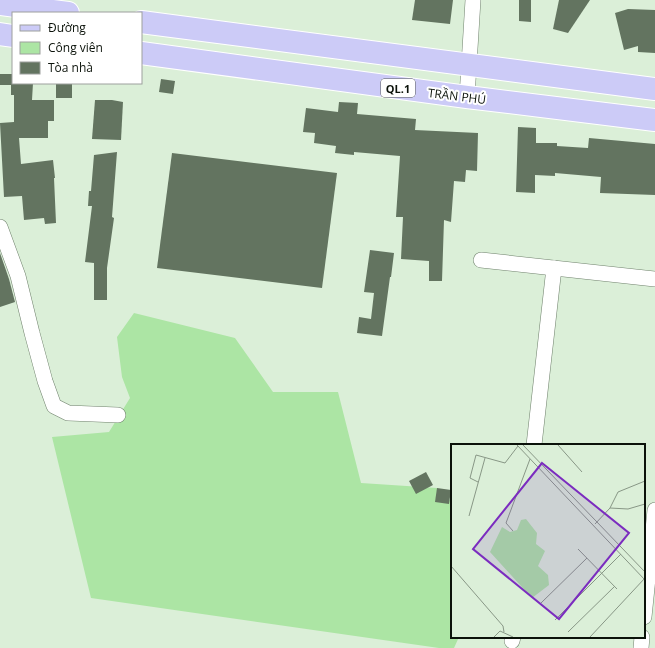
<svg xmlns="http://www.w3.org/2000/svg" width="655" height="648" font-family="'Open Sans',sans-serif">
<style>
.green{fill:#ace5a4}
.building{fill:#637460}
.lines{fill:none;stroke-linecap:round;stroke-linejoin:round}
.minor-casing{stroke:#70826d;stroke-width:16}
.primary-casing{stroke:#fff;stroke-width:24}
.minor{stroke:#fff;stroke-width:15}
.primary{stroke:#cccbf7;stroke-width:22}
.labels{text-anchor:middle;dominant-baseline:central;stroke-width:4;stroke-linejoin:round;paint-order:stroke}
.shield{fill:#fff;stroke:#545954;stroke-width:1}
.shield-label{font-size:11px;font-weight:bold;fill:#0b120a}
.street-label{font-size:12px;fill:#0b120a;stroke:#fff}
.inset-road{fill:none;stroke:#889786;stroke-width:1}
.view{fill:#7b2cbf;fill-opacity:0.15;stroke:#7b2cbf;stroke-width:2}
.inset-edge{fill:none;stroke:#0b120a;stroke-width:2}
</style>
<rect width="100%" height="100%" fill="#dbefd8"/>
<path class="green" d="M134 313 235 338 273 392H338L361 483 437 488 452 502V637H459L454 648H439L91 598 52 437 109 432 130 398 122 377 117 337Z"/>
<g class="building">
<path d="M415 0H453L450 24 412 20Z"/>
<path d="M519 0H531V22L519 21Z"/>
<path d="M559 0H590L568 33 553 29Z"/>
<path d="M628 9 655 10V53L638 52V46L624 50 615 13Z"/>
<path d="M0 74H13V83H33L32 100H54V121H48V138H19L21 164 53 160 55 178H54L56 223 45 224 44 218 24 220 22 196 4 197 0 123 14 122V95H11V85H0Z"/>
<path d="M161 79 175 81 173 94 159 92Z"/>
<rect x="56" y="83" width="16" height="15"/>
<path d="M95 100H112L123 102 121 140 92 139Z"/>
<path d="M339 102 358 103 357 114 416 119 415 130 478 133 477 171 466 170 465 182 454 181 451 222 444 220 442 281H429V261L401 259 403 217H396L400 156 354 152V155L335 153 336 146 314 143 315 133 303 132 306 108 338 112Z"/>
<path d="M518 127 536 128V143H557V146L588 148 589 138 655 144V195L600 193 601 177 555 173V176L535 175V193L516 192Z"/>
<path d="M117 152 112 217 114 218 107 268V300H94V263L85 262 92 206H88L89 191H91L94 155Z"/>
<path d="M172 153 337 173 322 288 157 268Z"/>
<path d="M370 250 394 253 391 277H390L382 336 357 333 359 317 371 319 374 293 364 292Z"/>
<path d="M0 253 9 279 15 302 0 307Z"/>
<path d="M426 472 433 485 416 494 409 481Z"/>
<path d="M437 488 451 490 449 504 435 502Z"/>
</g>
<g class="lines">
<defs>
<g id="minor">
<path d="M467 97 473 0"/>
<path d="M0 227 18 276 32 333 45 381 54 406 68 413 118 415"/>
<path d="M481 260 655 279"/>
<path d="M534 445 554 268"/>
<path d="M644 617 655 510"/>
<path d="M512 641 513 637"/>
<path d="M641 648 642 637"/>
</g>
<g id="primary">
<path d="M0 4 68 13"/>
<path d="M141 22 655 89"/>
<path d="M0 34 13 36"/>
<path d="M141 53 467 97 655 120"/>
</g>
</defs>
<use href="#minor" class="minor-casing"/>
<use href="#primary" class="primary-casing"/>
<use href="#minor" class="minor"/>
<use href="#primary" class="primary"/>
</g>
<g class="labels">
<rect class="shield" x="381" y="79" width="34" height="18" rx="3"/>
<g class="shield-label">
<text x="398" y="88">QL.1</text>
</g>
<g class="street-label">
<text transform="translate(457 96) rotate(7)">TRẦN PHÚ</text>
</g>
</g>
<g transform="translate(451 444)">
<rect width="194" height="194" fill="#dbefd8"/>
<path d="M75 75 86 89 85 100 94 107 87 122 97 131 98 141 81 154 39 108 51 83 59 88 66 86 70 76Z" fill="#ace5a4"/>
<path class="inset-road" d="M66 1 194 136M72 1 194 128M107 1 131 28M27 38 19 34 25 11 54 19 67 2M159 64 167 48 194 37M18 72 34 14M144 80 159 64 177 65 194 60M62 87 55 79 79 15M127 105 166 145M0 122 52 182 53 188M90 159 136 114M104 176 170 110M117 188 164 142M43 193 49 187 62 193M139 193 194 134"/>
<path class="view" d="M91 19 178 89 108 175 22 105Z"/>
<rect width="194" height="194" class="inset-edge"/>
</g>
<rect x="12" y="12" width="130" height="72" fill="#ffffff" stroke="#9da09d"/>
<rect x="20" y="25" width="20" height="6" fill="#cccbf7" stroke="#9da09d"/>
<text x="48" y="32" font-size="12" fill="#0b120a">Đường</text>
<rect x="20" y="42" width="20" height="12" fill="#ace5a4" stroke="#9da09d"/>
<text x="48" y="52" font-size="12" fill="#0b120a">Công viên</text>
<rect x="20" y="62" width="20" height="12" fill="#637460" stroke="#9da09d"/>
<text x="48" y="72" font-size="12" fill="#0b120a">Tòa nhà</text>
</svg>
